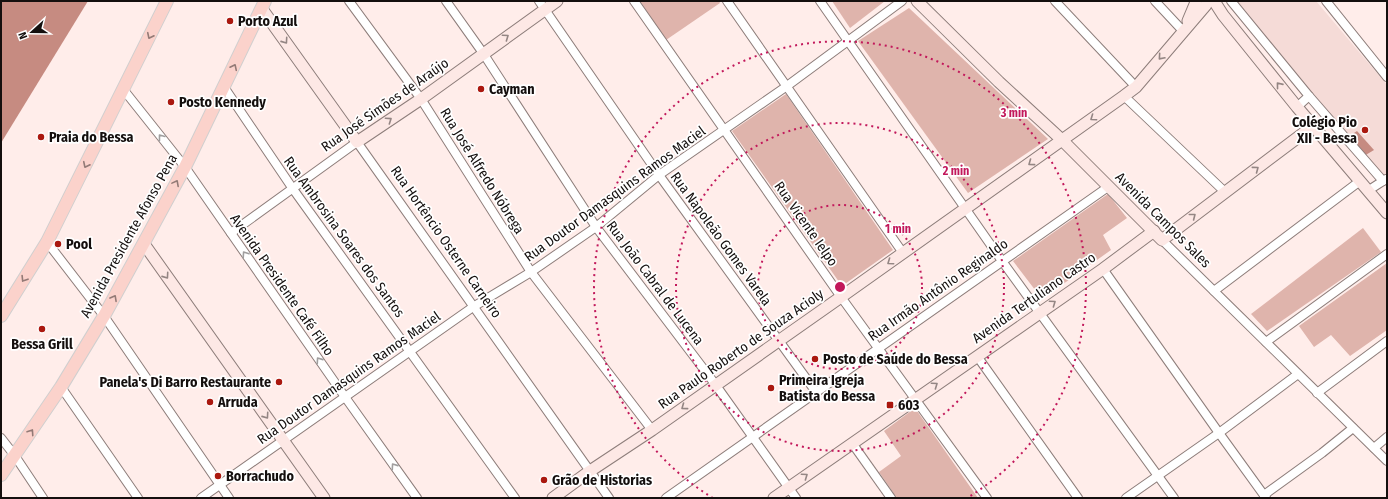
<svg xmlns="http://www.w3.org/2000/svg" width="1388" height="499" font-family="'Fira Sans Condensed',sans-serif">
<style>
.built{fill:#f5dbd7}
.green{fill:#dfb4ac}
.water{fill:#c68b81}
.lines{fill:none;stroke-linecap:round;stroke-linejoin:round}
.street-casing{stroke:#8d7d7a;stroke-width:10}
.secondary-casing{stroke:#8d7d7a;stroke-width:13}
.primary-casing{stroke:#d0cfcf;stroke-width:14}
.street{stroke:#fff;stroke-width:8}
.secondary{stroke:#fde8e5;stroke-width:11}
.primary{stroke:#fbd2cb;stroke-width:12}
.oneway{stroke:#937a76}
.oneway2{stroke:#948684}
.oneway3{stroke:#a19f9f}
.ring{fill:none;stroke:#c2185b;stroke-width:2;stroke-dasharray:2 4}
.poi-dot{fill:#aa180f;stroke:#fff;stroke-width:1.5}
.labels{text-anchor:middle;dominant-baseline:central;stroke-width:3.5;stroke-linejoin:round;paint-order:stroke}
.poi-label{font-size:14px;font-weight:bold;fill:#140f0e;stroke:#fff;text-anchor:start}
.street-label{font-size:14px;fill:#140f0e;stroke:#fff}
.centre{fill:#c2185b;stroke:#fff;stroke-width:2}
.ring-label{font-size:12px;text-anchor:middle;font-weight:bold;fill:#c2185b;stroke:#fff;stroke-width:3.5;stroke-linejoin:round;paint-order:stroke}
</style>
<rect width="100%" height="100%" fill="#ffedea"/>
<path class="built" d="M1233 1H1316L1387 85V174L1383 177Z"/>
<g class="green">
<path d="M640 1H719L720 3 666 40Z"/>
<path d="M832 1H885L850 28Z"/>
<path d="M909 8 1048 139 968 193 858 41Z"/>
<path d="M786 94 893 250 842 286 732 131Z"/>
<path d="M1108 194 1127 218 1103 235 1111 250 1042 299 1013 261Z"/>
<path d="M1363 228 1381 252 1267 331 1251 314Z"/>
<path d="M1387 263V330L1350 356 1331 335 1314 347 1299 326Z"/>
<path d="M915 408 978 498H897L879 472 901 456 884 431Z"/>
</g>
<g class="water">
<path d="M1 1H88L1 143Z"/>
<path d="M1357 131 1374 150 1364 156 1348 137Z"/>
</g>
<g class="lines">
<defs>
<g id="street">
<path d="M349 1 421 99 531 272 652 430"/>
<path d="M446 1 483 53 596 227 715 384 796 498"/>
<path d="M539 1 659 175 816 392"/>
<path d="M634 1 841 297 987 498"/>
<path d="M727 1 903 253"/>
<path d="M820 1 1002 261 1174 498"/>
<path d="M1055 1 1136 87"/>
<path d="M1155 1 1183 31"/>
<path d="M1231 1 1309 96 1383 181"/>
<path d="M1326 1 1387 77"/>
<path d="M224 87 293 189 515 498"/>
<path d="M123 89 185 167 345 397 417 498"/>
<path d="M1124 96 1225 192"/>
<path d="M1297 107 1309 96"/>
<path d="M1369 190 1386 179"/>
<path d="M231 233 357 142 609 498"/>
<path d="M1162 240 1387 461"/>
<path d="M47 242 104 316 229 498"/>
<path d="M1103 269 1219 433 1266 498"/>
<path d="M1214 291 1360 181"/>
<path d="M1266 342 1387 254"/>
<path d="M977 356 1078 498"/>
<path d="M61 387 138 498"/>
<path d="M1317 393 1387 341"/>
<path d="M1 438 15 456 43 498"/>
<path d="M852 443 891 498"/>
<path d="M1374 448 1387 437"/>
<path d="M1264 495 1322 453 1353 428"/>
<path d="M201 498 473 307 531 272 596 227 659 175 787 86 902 1"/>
<path d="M666 498 1108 187"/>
<path d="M1126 498 1219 433 1298 374"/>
</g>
<g id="secondary">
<path d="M917 1 999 82 1062 140 1162 240 1313 126"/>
<path d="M1214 1 1223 15 1297 107 1387 213"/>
<path d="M262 9 357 142 421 99 557 1"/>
<path d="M1188 21 1196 2"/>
<path d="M144 244 324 498"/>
<path d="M553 498 590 471 652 430 841 297 1124 96 1136 87 1206 5"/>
<path d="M774 498 1103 269 1154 231"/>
</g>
<g id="primary">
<path d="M1 316 47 242 167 1"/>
<path d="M1 475 61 387 104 316 185 167 265 1"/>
</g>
</defs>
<use href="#street" class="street-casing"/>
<use href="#secondary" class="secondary-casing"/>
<use href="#primary" class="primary-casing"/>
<use href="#street" class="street"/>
<use href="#secondary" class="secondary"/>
<use href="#primary" class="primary"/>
</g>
<defs><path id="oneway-chevron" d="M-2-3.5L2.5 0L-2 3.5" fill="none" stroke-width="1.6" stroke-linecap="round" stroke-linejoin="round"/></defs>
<g class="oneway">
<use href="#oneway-chevron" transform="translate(150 36) rotate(116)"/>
<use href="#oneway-chevron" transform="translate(234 67) rotate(-64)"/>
<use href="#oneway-chevron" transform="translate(86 165) rotate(116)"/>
<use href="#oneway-chevron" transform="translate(176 183) rotate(-62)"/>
<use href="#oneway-chevron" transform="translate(24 279) rotate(122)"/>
<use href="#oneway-chevron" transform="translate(114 298) rotate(-61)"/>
<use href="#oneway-chevron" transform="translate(31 432) rotate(-56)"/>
</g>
<g class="oneway2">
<use href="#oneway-chevron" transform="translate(506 37) rotate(-35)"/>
<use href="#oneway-chevron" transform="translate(285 41) rotate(55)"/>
<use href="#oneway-chevron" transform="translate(1161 57) rotate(131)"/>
<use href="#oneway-chevron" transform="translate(1279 85) rotate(-129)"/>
<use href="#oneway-chevron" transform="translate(1093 118) rotate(145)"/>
<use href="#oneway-chevron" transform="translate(389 120) rotate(-34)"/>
<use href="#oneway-chevron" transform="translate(1031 163) rotate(144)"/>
<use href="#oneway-chevron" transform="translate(1256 169) rotate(-37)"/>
<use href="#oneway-chevron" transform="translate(1193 216) rotate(-38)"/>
<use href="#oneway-chevron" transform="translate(890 262) rotate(145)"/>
<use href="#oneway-chevron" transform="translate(166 276) rotate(55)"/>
<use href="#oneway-chevron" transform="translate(1053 303) rotate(-35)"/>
<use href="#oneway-chevron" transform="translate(935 385) rotate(-35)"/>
<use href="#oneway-chevron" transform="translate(684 407) rotate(144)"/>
<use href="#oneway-chevron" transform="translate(266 416) rotate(55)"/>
<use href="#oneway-chevron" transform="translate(805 476) rotate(-35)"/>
</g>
<g class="oneway3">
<use href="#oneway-chevron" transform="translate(161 137) rotate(-128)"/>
<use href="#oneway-chevron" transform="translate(245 254) rotate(-124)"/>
<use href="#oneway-chevron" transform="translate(319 360) rotate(-125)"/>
<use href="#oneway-chevron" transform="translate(394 466) rotate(-125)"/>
</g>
<g class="ring">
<circle cx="840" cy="287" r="82"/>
<circle cx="840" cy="287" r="164"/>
<path d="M713 498A246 246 0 1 1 967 498"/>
</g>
<g class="poi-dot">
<circle cx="230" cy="21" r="4"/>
<circle cx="481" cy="89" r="4"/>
<circle cx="171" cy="102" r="4"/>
<circle cx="1365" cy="130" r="4"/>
<circle cx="41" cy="137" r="4"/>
<circle cx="58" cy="244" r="4"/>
<circle cx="42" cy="329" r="4"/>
<circle cx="815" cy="359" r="4"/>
<circle cx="279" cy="382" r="4"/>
<circle cx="771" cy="388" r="4"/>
<circle cx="210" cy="402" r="4"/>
<rect x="886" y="401" width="8" height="8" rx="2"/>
<circle cx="218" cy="476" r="4"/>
<circle cx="544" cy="480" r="4"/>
</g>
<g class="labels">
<g class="poi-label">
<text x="238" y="21">Porto Azul</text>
<text x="489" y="89">Cayman</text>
<text x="179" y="102">Posto Kennedy</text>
<text x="1357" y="122" text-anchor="end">Colégio Pio<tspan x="1357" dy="16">XII - Bessa</tspan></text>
<text x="49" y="137">Praia do Bessa</text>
<text x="66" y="244">Pool</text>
<text x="42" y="344" text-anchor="middle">Bessa Grill</text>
<text x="823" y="359">Posto de Saúde do Bessa</text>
<text x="779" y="380">Primeira Igreja<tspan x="779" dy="16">Batista do Bessa</tspan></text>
<text x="271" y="382" text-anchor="end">Panela's Di Barro Restaurante</text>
<text x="218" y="402">Arruda</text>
<text x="898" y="405">603</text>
<text x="226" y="476">Borrachudo</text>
<text x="552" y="480">Grão de Historias</text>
</g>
<g class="street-label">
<text transform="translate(385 105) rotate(-35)">Rua José Simões de Araújo</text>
<text transform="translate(482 171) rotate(58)">Rua José Alfredo Nóbrega</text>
<text transform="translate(615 194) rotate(-36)">Rua Doutor Damasquins Ramos Maciel</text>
<text transform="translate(1163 220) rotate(45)">Avenida Campos Sales</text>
<text transform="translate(806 224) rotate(55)">Rua Vicente Ielpo</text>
<text transform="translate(129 236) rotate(-61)">Avenida Presidente Afonso Pena</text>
<text transform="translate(344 237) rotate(54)">Rua Ambrosina Soares dos Santos</text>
<text transform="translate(721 239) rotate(54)">Rua Napoleão Gomes Varela</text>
<text transform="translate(446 242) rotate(55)">Rua Hortêncio Osterne Carneiro</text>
<text transform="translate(655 283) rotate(53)">Rua João Cabral de Lucena</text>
<text transform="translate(282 285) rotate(55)">Avenida Presidente Café Filho</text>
<text transform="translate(938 290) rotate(-35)">Rua Irmão Antônio Reginaldo</text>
<text transform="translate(1034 298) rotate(-35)">Avenida Tertuliano Castro</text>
<text transform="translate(741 349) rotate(-35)">Rua Paulo Roberto de Souza Acioly</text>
<text transform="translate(349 378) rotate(-35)">Rua Doutor Damasquins Ramos Maciel</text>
</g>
</g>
<circle cx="840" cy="287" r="6" class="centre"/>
<g class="ring-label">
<text x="1014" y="117">3 min</text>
<text x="956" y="175">2 min</text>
<text x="898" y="233">1 min</text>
</g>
<rect width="1388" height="499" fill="none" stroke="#140f0e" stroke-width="4"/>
<g transform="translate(32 32) rotate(249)" stroke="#ffffff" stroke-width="3" paint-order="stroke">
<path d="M0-3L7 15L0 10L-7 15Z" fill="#140f0e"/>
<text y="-6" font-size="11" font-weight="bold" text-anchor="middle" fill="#140f0e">N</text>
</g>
</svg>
